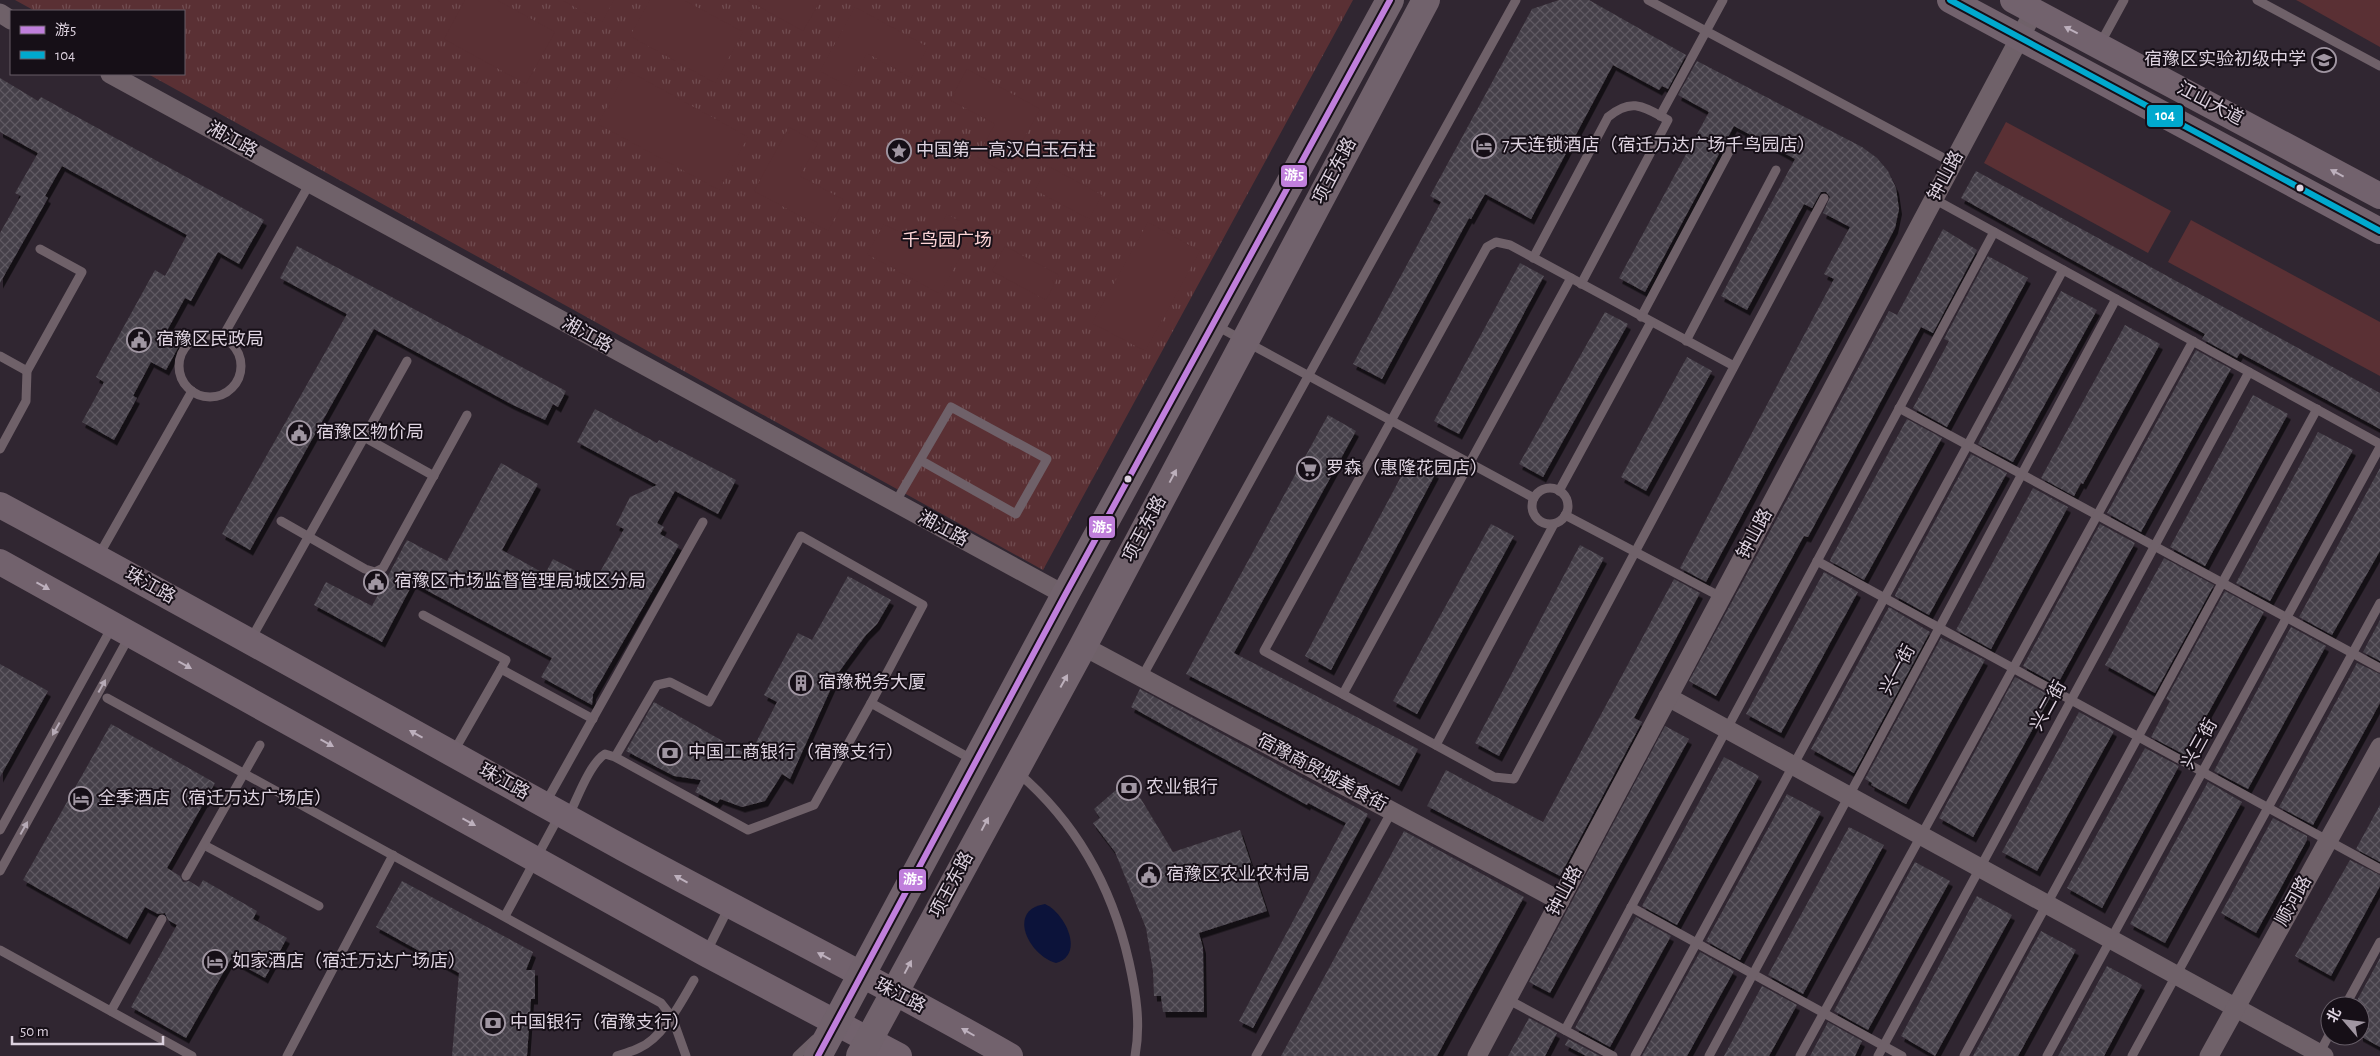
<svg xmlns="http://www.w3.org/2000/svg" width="2380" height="1056" font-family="'Alegreya Sans','Noto Sans SC',sans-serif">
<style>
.grass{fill:url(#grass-tufts)}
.garden{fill:#5a3034}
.water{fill:#0c133a}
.building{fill:url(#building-cross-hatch);filter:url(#shadow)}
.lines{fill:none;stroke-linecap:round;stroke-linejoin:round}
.lane{stroke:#6f6169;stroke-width:9}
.street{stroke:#6f6169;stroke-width:19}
.secondary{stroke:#72626d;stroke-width:26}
.primary{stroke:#71626c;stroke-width:28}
.bus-1-casing{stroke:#160f17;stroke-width:10}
.bus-2-casing{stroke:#160f17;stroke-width:10}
.bus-1{stroke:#c07fdc;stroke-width:6}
.bus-2{stroke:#00a9ce;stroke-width:6}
.oneway{fill:#bdb0bd}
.oneway2{fill:#bdb0bc}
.oneway3{fill:#b6aab6}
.bus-dot{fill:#ddd2df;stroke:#160f17;stroke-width:2}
.labels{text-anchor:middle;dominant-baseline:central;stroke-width:4;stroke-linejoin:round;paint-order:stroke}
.poi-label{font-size:18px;fill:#ddd2df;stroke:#160f17;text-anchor:start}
.street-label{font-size:18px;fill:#ddd2df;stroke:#160f17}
.park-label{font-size:18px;fill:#fcd4d6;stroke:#160f17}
.line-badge{stroke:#160f17;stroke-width:2}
.badge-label{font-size:14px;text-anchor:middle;font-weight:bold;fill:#fff}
</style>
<defs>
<pattern id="grass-tufts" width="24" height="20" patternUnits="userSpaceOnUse" patternTransform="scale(1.25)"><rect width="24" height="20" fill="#5a3034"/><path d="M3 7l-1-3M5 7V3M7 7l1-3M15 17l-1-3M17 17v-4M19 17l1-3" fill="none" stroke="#714d51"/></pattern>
<pattern id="building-cross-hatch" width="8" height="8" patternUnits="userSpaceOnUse" patternTransform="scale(1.25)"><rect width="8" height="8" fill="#453f48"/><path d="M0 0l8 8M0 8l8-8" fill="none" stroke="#5f5a62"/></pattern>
<filter id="shadow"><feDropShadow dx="3" dy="5.5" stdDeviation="0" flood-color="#0009"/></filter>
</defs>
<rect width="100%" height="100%" fill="#302631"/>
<path class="grass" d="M15 0H1353L1043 570 148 74H184V11H35Z"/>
<g class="garden">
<path d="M465 0H497L555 32 526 84 444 39Z"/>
<path d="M562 0H614L602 22Z"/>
<path d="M650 0H684L743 32 715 83 630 36Z"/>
<path d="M747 0H821L803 31Z"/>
<path d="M2296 0H2380V47L2300 2Z"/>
<path d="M855 7 928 47 911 78 867 53 849 87 820 71Z"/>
<path d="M967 69 1040 109 1005 173 977 157 995 124 950 100Z"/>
<path d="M627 70 748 137 719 190 598 124Z"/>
<path d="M2006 122 2171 211 2148 253 1984 163Z"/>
<path d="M789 127 818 143 800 176 844 200 828 231 754 191Z"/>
<path d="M1048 166 1102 195 1089 219 1035 190Z"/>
<path d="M947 214 975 230 940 294 867 254 884 224 929 248Z"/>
<path d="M2191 220 2380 322V376L2168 262Z"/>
<path d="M1148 222 1200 251 1145 351 1092 323Z"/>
<path d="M1005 246 1059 275 1046 300 992 271Z"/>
</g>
<path class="water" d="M1045 904C1064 912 1086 954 1056 963 1029 956 1006 910 1045 904Z"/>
<g class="building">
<path d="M1559 0H1589L1686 55 1668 89 1662 86 1659 90 1613 65 1531 219 1485 194 1471 219 1469 218 1382 379 1353 364 1441 202 1430 196 1532 9Z"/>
<path d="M1697 61 1862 147 1877 158 1888 171 1896 188 1899 209 1895 228 1861 294 1706 582 1680 568 1834 279 1824 274 1850 227 1823 213 1830 197 1826 192H1821L1812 208 1804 204 1747 310 1721 296 1795 159 1734 126 1645 292 1619 278 1709 112 1678 95Z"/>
<path d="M0 78 38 101 41 97 264 220 239 264 218 252 191 301 185 298 164 336 180 344 166 370 151 362 133 396 137 398 114 440 82 422 104 382 96 377 155 270 165 276 187 235 62 166 45 196 48 198 0 283V233L21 196 15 193 38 153 0 132Z"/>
<path d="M1976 171 2380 393V429L2240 353 2237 358 2202 339 2205 334 1961 198Z"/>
<path d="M1943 229 1977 250 1933 333 1921 327 1808 537 1804 536 1716 696 1689 681 1889 311 1897 315Z"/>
<path d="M297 246 566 391 558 407 553 404 545 420 511 404 374 329 250 550 222 534 347 314 280 278Z"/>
<path d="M1988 256 2028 278 1947 427 1913 408 1949 341 1944 339Z"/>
<path d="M1520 263 1544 276 1459 434 1434 421Z"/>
<path d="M2061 291 2097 310 2013 462 1978 444Z"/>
<path d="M1605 312 1628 324 1543 477 1519 464Z"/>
<path d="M2125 325 2160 344 2083 484 2081 483 2074 496 2041 478Z"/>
<path d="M2196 350 2231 369 2141 532 2107 513Z"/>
<path d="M1687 357 1712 371 1646 491 1621 477Z"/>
<path d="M2253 395 2288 414 2205 566 2170 547Z"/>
<path d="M595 409 657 443 659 440 736 480 718 514 675 491 657 523 664 527 660 534 679 545 593 694 592 705 541 677 552 658 413 583 382 642 314 605 326 582 372 606 407 540 447 561 501 463 538 484 502 550 545 574 553 559 595 581 624 529 616 525 630 497 657 485 577 442Z"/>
<path d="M1328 415 1356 431 1234 653 1418 749 1399 786 1186 674Z"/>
<path d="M1907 419 1942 438 1864 580 1830 561 1831 558Z"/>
<path d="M2318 432 2353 450 2270 601 2236 583Z"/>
<path d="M1971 454 2007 473 1929 615 1895 596 1896 593Z"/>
<path d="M1410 460 1436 473 1331 670 1305 656Z"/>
<path d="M2380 468V551L2332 635 2299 617Z"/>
<path d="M2033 488 2068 507 1991 649 1956 630Z"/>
<path d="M1491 524 1514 536 1417 714 1393 701Z"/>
<path d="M2100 524 2135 543 2057 685 2023 666Z"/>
<path d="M1580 545 1604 558 1499 756 1475 743Z"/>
<path d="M2164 558 2214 585 2155 693 2105 665Z"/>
<path d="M1824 572 1858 592 1781 733 1746 714Z"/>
<path d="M848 576 891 600 877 624 866 635 838 673 790 779 782 774 765 801 742 807 720 799 717 803 695 792 701 780 674 776 626 751 654 702 749 756 777 702 764 695 798 633 812 640Z"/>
<path d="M1674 579 1700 593 1634 718 1642 722 1560 876 1427 806 1446 770 1543 822Z"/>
<path d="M2225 591 2264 612 2185 755 2151 737 2170 701 2166 699Z"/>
<path d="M1889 607 1930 632 1854 773 1811 749Z"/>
<path d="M2380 620V661L2363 652Z"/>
<path d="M2291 627 2326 646 2248 789 2214 771Z"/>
<path d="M1941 638 1985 660 1906 804 1871 785 1872 783 1865 779Z"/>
<path d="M2357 663 2380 674V703L2313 825 2279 807Z"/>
<path d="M0 664 48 691 0 777Z"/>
<path d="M2015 677 2051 696 1973 837 1939 818Z"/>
<path d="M1140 689 1368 814 1253 1028 1239 1021 1346 823 1308 803 1307 805 1131 707Z"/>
<path d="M2079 712 2114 731 2037 871 2002 852Z"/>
<path d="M111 724 215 783 167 868 180 876 183 882 189 881 199 887 203 880 257 911 253 919 287 938 265 978 231 959 186 1038 131 1007 177 925 168 920 165 913 158 914 145 907 127 939 23 880Z"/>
<path d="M1665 726 1689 739 1550 993 1529 982Z"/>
<path d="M2145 748 2179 766 2102 908 2067 888Z"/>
<path d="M1724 757 1759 776 1677 925 1642 906Z"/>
<path d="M2208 782 2242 802 2165 943 2130 924Z"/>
<path d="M1123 784 1141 799 1173 852 1240 830 1267 911 1199 933 1203 948 1204 1012H1163L1161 996H1154L1153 971 1146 928 1115 852 1093 823 1100 818 1094 809Z"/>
<path d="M1787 794 1821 812 1740 960 1706 941Z"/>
<path d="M2380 805V862L2356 849Z"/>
<path d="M2273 818 2307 836V840L2256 933 2221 913Z"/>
<path d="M1849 827 1884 845 1803 994 1768 975Z"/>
<path d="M1404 831 1524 897 1437 1056H1281Z"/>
<path d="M2350 860 2380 875V886L2331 976 2295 956Z"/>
<path d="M1915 862 1950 881 1868 1030 1834 1011Z"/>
<path d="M402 881 533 952 526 970H535V999H531L527 1056H452L459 973 376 927Z"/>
<path d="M1977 896 2012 915 1935 1056 1901 1036Z"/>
<path d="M1636 917 1671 936 1610 1047 1575 1028Z"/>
<path d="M2041 931 2076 950 2018 1056H1973Z"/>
<path d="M1700 952 1734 971 1687 1056H1642Z"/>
<path d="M2380 958V1047L2360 1036V1006H2354Z"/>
<path d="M2107 966 2142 985 2104 1056H2058Z"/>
<path d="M1762 986 1797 1005 1769 1056H1724Z"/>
<path d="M1529 1018 1557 1033 1545 1056H1508Z"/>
<path d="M1828 1022 1862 1041 1855 1056H1810Z"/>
<path d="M1568 1039 1600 1056H1586L1565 1045Z"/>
</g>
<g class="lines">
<g class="lane">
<path d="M1648 0 1953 163"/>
<path d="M2257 0 2380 66"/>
<path d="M2100 44 2124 0"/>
<path d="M1660 116 1723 0"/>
<path d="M1934 199 2380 444"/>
<path d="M1533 258 1608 117C1632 97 1644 107 1668 120L1581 284"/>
<path d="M1641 317 1731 148"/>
<path d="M1215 325 1534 498"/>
<circle cx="210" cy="366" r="31"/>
<path d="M222 338 310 183"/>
<path d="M1686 341 1776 170"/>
<path d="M0 356 27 371"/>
<path d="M1734 366 1510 245 1496 242 1487 247 1264 651 1494 777 1514 779 1824 198"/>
<path d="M1899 408 2380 668"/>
<path d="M364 437 434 476"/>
<path d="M0 449 26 401 27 371 82 272 40 249"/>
<circle cx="1550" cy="506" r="18"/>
<path d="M1559 491 1651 322"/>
<path d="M895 503 951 407 1047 459 1016 514 920 460"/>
<path d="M1565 515 1721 597"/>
<path d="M281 521 365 569 375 572 383 568 467 415"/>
<path d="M99 555 192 391"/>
<path d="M1817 561 2380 869"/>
<path d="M423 615 506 660 501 669 593 719"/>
<path d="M251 639 407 361"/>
<path d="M1142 677 1516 0"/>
<path d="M1343 694 1571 278"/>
<path d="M107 698 661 1003 672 1017 686 1056"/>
<path d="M871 703 973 760"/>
<path d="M1436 745 1554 524"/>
<path d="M454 751 501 669"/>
<path d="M1017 772C1076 822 1112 887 1129 962 1136 993 1141 1024 1135 1056"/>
<path d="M546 802 703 522"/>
<path d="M569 815C577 799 590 763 605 754L615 757 748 830 814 805 871 703 923 605 801 536 709 702 670 682 657 685 615 757"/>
<path d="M0 830 112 627"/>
<path d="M204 845 319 906"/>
<path d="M0 871 129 637"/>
<path d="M186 876 260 745"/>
<path d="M1631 907 1902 1056"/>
<path d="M505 916 559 816"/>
<path d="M0 950 192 1056"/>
<path d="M707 951 729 907"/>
<path d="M1507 999 1613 1056"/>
<path d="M2345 1006 2380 942"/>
<path d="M111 1011 162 919"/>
<path d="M1565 1030 1994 232"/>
<path d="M287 1056 393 855"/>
<path d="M617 1056C624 1053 632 1052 639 1048 663 1038 681 1002 694 980"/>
<path d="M797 1056 815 1039"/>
<path d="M1256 1056 1392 811"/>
<path d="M1635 1056 2063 270"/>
<path d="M1709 1056 2116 299"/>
<path d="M1800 1056 2193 341"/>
<path d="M1878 1056 2249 372"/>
<path d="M1964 1056 2317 409"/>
<path d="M2047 1056 2380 447"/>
<path d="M2132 1056 2380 603"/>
<path d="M2318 1056 2330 1033"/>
</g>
<g class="street">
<path d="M0 13 11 20"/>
<path d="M110 74 1065 595"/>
<path d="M1083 646 1560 901"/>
<path d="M1668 697 2324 1056"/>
<path d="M1477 1056 2034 11"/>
<path d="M2209 1056 2380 747"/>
</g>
<g class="secondary">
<path d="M1950 0 2380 231"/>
<path d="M2013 0 2380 196"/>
<path d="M0 505C209 617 415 734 623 848 752 918 883 983 1010 1056"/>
<path d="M0 562 706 954 899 1056"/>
</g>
<g class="primary">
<path d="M818 1056 1065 595 1390 0"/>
<path d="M860 1056 1083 646 1426 0"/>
</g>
<defs>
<path id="bus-1" d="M818 1056 1065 595 1390 0"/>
<path id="bus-2" d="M1950 0 2380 231"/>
</defs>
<use href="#bus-1" class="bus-1-casing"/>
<use href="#bus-2" class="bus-2-casing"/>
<use href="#bus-1" class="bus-1"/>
<use href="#bus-2" class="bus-2"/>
</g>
<defs><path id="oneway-solid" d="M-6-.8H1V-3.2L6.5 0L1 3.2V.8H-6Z" transform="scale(1.25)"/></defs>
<g class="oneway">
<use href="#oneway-solid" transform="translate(2071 30) rotate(-153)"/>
<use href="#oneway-solid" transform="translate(2337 173) rotate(-152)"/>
<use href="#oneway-solid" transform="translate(43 586) rotate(29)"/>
<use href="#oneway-solid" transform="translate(185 665) rotate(29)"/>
<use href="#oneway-solid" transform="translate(416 734) rotate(-151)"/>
<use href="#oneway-solid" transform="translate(327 743) rotate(29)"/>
<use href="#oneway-solid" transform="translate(469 822) rotate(29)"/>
<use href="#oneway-solid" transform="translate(681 879) rotate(-151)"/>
<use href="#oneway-solid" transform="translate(824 956) rotate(-152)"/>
<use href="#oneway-solid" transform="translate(968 1032) rotate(-150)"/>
</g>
<g class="oneway2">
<use href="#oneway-solid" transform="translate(1173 476) rotate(-62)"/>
<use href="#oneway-solid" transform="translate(1064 681) rotate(-61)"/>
<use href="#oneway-solid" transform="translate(985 824) rotate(-62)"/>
<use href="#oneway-solid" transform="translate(908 967) rotate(-62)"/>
</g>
<g class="oneway3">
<use href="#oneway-solid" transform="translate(102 686) rotate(-61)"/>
<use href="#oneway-solid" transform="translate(56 729) rotate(119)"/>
<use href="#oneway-solid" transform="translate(24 828) rotate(-61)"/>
</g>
<defs>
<symbol id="school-ring" viewBox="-11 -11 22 22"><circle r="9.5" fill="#160f17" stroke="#a096a2" stroke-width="1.5"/><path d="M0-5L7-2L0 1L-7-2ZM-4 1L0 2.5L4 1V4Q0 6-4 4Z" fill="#a096a2"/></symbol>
<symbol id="hotel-ring" viewBox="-11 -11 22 22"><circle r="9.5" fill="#160f17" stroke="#a096a2" stroke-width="1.5"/><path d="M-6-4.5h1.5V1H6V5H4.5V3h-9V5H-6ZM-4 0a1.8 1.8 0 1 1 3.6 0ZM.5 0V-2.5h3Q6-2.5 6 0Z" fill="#a096a2"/></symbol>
<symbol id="sight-ring" viewBox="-11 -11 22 22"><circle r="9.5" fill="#160f17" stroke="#a096a2" stroke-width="1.5"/><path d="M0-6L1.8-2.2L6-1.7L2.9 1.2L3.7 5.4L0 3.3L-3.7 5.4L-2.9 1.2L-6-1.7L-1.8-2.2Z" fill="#a096a2"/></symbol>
<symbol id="civic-ring" viewBox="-11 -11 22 22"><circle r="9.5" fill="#160f17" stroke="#a096a2" stroke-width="1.5"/><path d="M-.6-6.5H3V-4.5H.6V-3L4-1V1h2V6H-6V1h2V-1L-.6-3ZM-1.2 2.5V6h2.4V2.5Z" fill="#a096a2"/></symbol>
<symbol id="supermarket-ring" viewBox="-11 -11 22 22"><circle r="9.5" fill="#160f17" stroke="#a096a2" stroke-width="1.5"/><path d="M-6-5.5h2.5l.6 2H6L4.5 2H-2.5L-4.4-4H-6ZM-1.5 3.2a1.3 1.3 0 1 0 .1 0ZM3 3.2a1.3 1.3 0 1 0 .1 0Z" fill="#a096a2"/></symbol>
<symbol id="building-ring" viewBox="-11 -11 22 22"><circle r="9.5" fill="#160f17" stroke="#a096a2" stroke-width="1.5"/><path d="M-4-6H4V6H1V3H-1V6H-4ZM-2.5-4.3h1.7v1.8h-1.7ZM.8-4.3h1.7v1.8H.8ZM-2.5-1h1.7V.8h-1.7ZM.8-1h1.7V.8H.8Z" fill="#a096a2"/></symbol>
<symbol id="bank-ring" viewBox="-11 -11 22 22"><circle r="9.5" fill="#160f17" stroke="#a096a2" stroke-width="1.5"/><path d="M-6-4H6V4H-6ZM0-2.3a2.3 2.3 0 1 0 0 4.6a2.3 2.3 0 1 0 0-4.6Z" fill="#a096a2"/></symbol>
</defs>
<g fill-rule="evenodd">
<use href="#school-ring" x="2310" y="46" width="28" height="28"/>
<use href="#hotel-ring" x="1470" y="132" width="28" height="28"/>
<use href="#sight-ring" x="885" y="137" width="28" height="28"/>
<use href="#civic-ring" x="125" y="326" width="28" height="28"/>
<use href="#civic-ring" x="285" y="419" width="28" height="28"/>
<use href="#supermarket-ring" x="1295" y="455" width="28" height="28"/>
<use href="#civic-ring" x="362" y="568" width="28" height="28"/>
<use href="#building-ring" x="787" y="669" width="28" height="28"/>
<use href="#bank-ring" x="656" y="739" width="28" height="28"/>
<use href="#bank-ring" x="1115" y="774" width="28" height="28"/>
<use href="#hotel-ring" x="67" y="785" width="28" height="28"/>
<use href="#civic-ring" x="1135" y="861" width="28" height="28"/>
<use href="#hotel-ring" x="201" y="948" width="28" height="28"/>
<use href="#bank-ring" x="479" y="1009" width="28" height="28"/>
</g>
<g class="bus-dot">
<circle cx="2300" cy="188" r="4.5"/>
<circle cx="1128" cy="479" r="4.5"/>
</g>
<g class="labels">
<g class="poi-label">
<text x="2306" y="60" text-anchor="end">宿豫区实验初级中学</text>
<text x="1502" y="146">7天连锁酒店（宿迁万达广场千鸟园店）</text>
<text x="916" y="151">中国第一高汉白玉石柱</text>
<text x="156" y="340">宿豫区民政局</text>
<text x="316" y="433">宿豫区物价局</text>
<text x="1326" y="469">罗森（惠隆花园店）</text>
<text x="394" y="582">宿豫区市场监督管理局城区分局</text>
<text x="818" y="683">宿豫税务大厦</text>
<text x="688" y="753">中国工商银行（宿豫支行）</text>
<text x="1146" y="788">农业银行</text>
<text x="98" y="799">全季酒店（宿迁万达广场店）</text>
<text x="1166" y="875">宿豫区农业农村局</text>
<text x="232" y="962">如家酒店（宿迁万达广场店）</text>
<text x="510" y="1023">中国银行（宿豫支行）</text>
</g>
<g class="street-label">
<text transform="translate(2210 104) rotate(28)">江山大道</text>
<text transform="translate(232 140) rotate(29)">湘江路</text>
<text transform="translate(1335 171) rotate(-62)">项王东路</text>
<text transform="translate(1946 176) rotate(-62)">钟山路</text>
<text transform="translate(587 335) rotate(29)">湘江路</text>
<text transform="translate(943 529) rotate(28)">湘江路</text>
<text transform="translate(1145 529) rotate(-62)">项王东路</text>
<text transform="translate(1755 534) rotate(-62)">钟山路</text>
<text transform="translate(150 586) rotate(29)">珠江路</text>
<text transform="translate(1898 670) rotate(-62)">兴一街</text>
<text transform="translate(2049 706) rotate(-61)">兴二街</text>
<text transform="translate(2200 744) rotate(-61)">兴三街</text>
<text transform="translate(1322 773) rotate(28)">宿豫商贸城美食街</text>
<text transform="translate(504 782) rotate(29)">珠江路</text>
<text transform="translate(952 885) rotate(-62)">项王东路</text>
<text transform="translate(1565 891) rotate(-62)">钟山路</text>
<text transform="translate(2294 901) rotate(-61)">顺河路</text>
<text transform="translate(900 996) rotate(27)">珠江路</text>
</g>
<g class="park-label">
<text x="947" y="241">千鸟园广场</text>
</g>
</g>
<g class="line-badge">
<rect x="2146" y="104" width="38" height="24" rx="5" fill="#00a9ce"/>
<rect x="1280" y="164" width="28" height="24" rx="5" fill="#c07fdc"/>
<rect x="1088" y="515" width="28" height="24" rx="5" fill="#c07fdc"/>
<rect x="898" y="868" width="29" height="24" rx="5" fill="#c07fdc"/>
</g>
<g class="badge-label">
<text x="2165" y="120">104</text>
<text x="1294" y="180">游5</text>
<text x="1102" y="532">游5</text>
<text x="913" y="884">游5</text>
</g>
<rect x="10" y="10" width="175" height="65" fill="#160f17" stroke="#665d67"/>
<rect x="20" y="26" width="25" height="8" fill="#c07fdc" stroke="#665d67"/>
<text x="55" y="35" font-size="15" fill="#ddd2df">游5</text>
<rect x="20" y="51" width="25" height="8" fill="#00a9ce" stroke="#665d67"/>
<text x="55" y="60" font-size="15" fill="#ddd2df">104</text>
<g transform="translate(2345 1021) rotate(298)"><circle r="24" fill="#160f17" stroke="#665d67"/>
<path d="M0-4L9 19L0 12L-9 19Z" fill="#a096a2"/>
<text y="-8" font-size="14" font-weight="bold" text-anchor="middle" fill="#ddd2df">北</text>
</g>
<path d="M12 1036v8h151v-8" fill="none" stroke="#ddd2df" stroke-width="2.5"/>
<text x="20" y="1036" font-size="15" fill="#ddd2df" stroke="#160f17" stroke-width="4" paint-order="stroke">50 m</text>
</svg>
